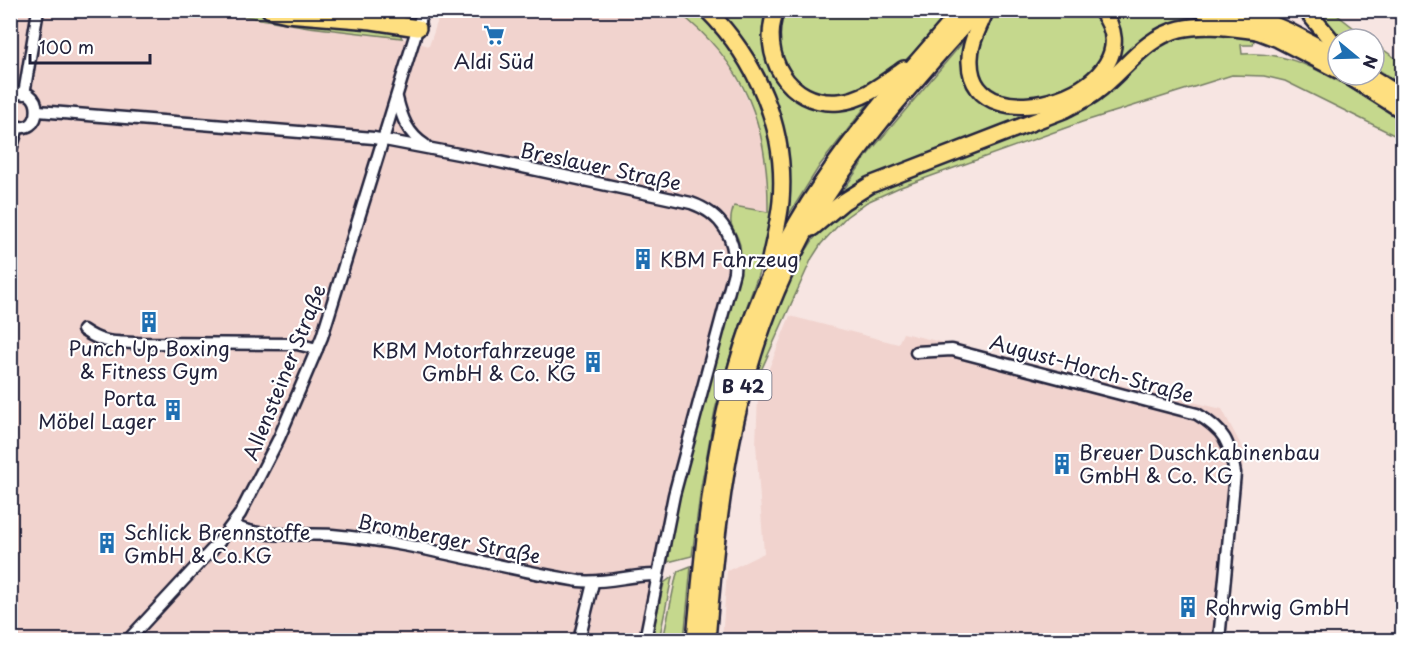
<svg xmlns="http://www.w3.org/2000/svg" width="1413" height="651" font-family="'Playpen Sans',sans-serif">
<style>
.built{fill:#f1d3ce}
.green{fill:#c5d88d;stroke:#747d64;stroke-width:1.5}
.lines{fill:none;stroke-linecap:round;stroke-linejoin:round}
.minor-casing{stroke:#22223b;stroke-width:15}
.highway-casing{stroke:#22223b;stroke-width:20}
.minor{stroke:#fff;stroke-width:10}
.highway{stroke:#fedf80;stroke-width:15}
.labels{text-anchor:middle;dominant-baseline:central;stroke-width:4.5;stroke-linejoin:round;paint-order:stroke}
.shield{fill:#fff;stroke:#646476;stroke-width:1.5}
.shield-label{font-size:18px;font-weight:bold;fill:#22223b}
.poi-label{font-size:20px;fill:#22223b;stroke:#fff;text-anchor:start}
.street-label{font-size:20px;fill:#22223b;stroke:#fff}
</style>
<rect width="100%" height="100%" fill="#f7e5e2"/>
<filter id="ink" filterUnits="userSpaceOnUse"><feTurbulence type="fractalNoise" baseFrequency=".0167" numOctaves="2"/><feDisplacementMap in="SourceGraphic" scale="12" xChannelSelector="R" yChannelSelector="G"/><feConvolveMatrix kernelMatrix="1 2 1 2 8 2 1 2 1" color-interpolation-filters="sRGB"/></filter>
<g filter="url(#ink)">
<g class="built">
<path d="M10 11H227L231 14 309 27 402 38 429 46 441 11H677L698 27 717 45 730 63 757 120 765 150 768 183V213L734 206 730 224 736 233 741 254 738 278 709 376 675 511 668 562 651 640H11Z"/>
<path d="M790 316 898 344 903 333 1222 409 1244 451 1226 640H722L727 571 764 553 756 444 758 396Z"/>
</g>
<g class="green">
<path d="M227 11H256L301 20 399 32 402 38 309 27 231 14Z"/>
<path d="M677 11H699L720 31 737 53 769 124 777 198 767 249 733 346 715 410 701 487 692 556 668 562C677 499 692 436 710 374 719 342 731 310 738 277 740 266 742 255 740 245 735 226 726 228 734 206L768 212C769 126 746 64 677 11Z"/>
<path d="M713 11H768L763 31 765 51 773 74 780 84 839 109 870 101 820 165 783 224 784 145Z"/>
<path d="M781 11H950L911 55 891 73 859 94 822 98 789 78 774 43Z"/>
<path d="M993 11H1096L1108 31 1105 62 1070 89 1016 104 983 86 974 55Z"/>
<path d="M1108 11H1165L1204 21 1185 25 1105 83 833 205 869 153 969 35 968 47 988 102 1084 91 1117 28Z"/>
<path d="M1312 11H1332L1368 39H1341Z"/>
<path d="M1186 33 1236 35 1254 40 1253 45H1241L1242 54C1293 51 1327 75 1369 99 1380 105 1392 109 1402 116V139L1285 81 1264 76 1232 75 1082 122 898 188 867 202 846 217 821 244 812 258 753 388 751 387C769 334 788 268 825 224 832 215 843 208 852 200L1084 106 1148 49Z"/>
<path d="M1374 43 1402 63V85L1374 67Z"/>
<path d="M691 566 684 640H663L676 577 678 571Z"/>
<path d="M672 577 659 640H651L664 583Z"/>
</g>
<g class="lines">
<defs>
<g id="minor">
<path d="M24 94 38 10"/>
<path d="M10 97C45 76 46 144 10 123"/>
<path d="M397 98C402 118 407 133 425 145"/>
<path d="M38 111 374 138 490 160 691 203C723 214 737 240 734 272L674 495 645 640"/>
<path d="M10 153 18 127"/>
<path d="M83 330C103 344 114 342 138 343L297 344 317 349"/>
<path d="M916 352 952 350 1197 414C1225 431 1229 441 1235 473L1219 640"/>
<path d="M233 524C251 539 307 533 332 535 415 542 497 568 579 581 606 584 632 574 658 575"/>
<path d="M128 640 219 542 240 514 279 438 322 337 423 10"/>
<path d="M579 640 593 583"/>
</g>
<g id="highway">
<path d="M270 10 287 14 372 21 418 28"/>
<path d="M707 10C757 60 787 129 781 201 779 222 773 244 769 264"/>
<path d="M776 10C759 54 788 107 839 102 864 100 884 83 904 69"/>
<path d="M986 10C979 27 969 44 970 62 971 151 1163 88 1101 10"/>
<path d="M1202 10 1278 39 1338 70"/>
<path d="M1238 10 1288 31 1338 57"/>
<path d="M1306 10 1338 48"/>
<path d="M393 15 404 10"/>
<path d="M1347 75 1402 110"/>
<path d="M1368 75 1402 97"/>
<path d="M812 228 843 202 870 185 1064 110C1075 104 1087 99 1096 92 1125 71 1143 38 1180 29 1205 23 1232 28 1258 31"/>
<path d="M695 640C710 473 724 326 822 183 863 121 914 66 962 10"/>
<path d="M707 640C720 486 735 349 816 213 860 139 921 75 977 10"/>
</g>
</defs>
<use href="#minor" class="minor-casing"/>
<use href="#highway" class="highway-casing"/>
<use href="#minor" class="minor"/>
<use href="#highway" class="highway"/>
</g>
</g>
<defs>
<symbol id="supermarket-bare" viewBox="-9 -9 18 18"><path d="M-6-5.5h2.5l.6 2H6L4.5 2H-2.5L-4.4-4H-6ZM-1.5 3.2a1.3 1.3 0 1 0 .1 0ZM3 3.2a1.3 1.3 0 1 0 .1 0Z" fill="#1f6fb2" stroke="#fff" stroke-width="2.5" paint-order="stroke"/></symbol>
<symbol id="building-bare" viewBox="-9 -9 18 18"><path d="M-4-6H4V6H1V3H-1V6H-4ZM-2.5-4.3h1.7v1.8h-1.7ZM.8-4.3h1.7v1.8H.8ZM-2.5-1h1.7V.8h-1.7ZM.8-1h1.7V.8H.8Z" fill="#1f6fb2" stroke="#fff" stroke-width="2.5" paint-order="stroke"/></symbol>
</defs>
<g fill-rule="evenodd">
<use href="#supermarket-bare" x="479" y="20" width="30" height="30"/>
<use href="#building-bare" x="628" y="244" width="30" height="30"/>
<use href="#building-bare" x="134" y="307" width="30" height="30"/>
<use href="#building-bare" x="578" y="347" width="30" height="30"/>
<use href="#building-bare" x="158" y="395" width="30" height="30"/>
<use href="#building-bare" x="1047" y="449" width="30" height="30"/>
<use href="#building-bare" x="92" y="528" width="30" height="30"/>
<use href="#building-bare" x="1173" y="592" width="30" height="30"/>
</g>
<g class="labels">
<rect class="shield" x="714.5" y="370" width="57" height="30" rx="4.5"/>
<g class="shield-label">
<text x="743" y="385">B 42</text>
</g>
<g class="poi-label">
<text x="494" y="61" text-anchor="middle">Aldi Süd</text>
<text x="660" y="259">KBM Fahrzeug</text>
<text x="149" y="348" text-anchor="middle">Punch Up Boxing<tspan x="149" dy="23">&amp; Fitness Gym</tspan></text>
<text x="576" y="350" text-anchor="end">KBM Motorfahrzeuge<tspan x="576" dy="23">GmbH &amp; Co. KG</tspan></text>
<text x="156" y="398" text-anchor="end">Porta<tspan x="156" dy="23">Möbel Lager</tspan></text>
<text x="1079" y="452">Breuer Duschkabinenbau<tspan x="1079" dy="23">GmbH &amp; Co. KG</tspan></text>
<text x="124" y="532">Schlick Brennstoffe<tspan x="124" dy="23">GmbH &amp; Co.KG</tspan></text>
<text x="1205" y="607">Rohrwig GmbH</text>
</g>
<g class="street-label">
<text transform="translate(601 166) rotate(12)">Breslauer Straße</text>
<text transform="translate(1092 368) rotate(15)">August-Horch-Straße</text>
<text transform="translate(284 372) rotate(-68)">Allensteiner Straße</text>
<text transform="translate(449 538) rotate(11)">Bromberger Straße</text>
</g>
</g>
<rect width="1413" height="651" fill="none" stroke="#fff" stroke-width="36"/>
<rect x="18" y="18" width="1377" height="615" fill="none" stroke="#22223b" stroke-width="2" filter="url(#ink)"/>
<g transform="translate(1356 57) rotate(109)"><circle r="28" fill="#ffffff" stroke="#a7a7b1" stroke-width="1.5"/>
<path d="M0-4.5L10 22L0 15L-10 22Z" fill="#1f6fb2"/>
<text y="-9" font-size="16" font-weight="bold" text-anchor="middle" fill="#22223b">N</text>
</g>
<path d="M30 54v9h120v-9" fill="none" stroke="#22223b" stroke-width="3"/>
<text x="39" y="54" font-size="18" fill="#22223b" stroke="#ffffff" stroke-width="4.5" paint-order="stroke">100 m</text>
</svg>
